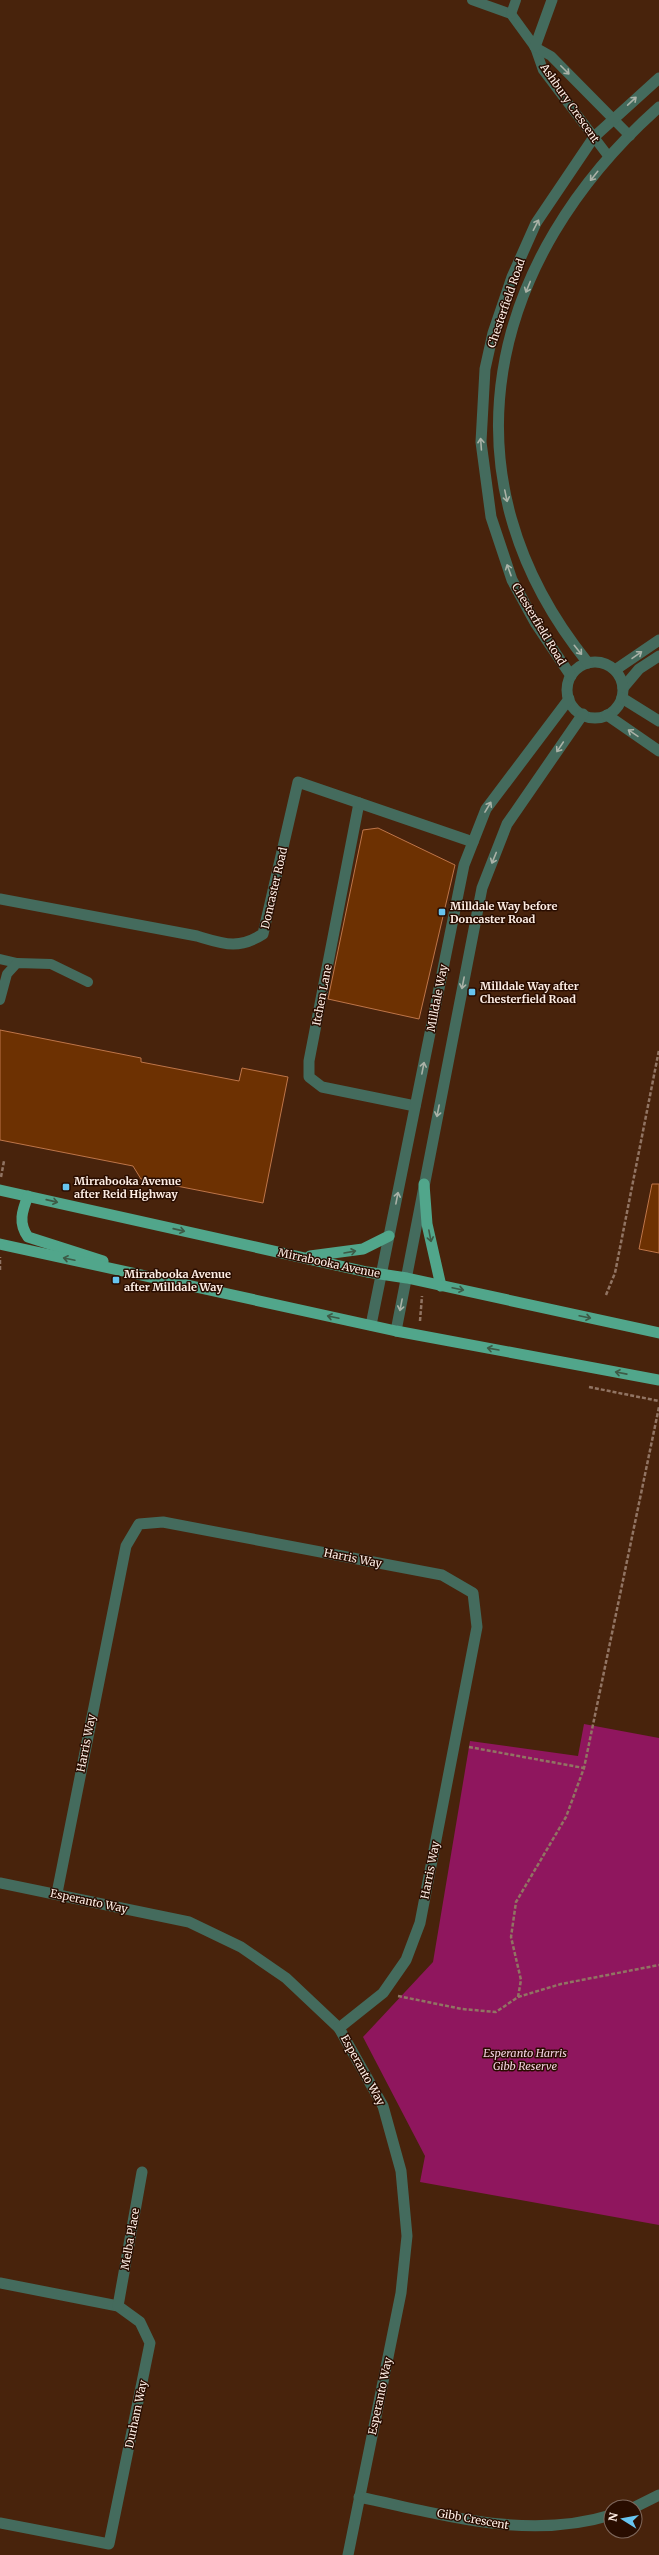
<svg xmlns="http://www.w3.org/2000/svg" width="659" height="2555" font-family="Merriweather,serif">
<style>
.green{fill:#8f165e}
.building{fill:#6d3102;stroke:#be7549}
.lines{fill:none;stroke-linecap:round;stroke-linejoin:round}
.path{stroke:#917463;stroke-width:2.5;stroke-dasharray:4 2;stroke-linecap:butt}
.service{stroke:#446b5d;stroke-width:10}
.minor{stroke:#446b5d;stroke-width:11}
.tertiary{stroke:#446b5d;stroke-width:11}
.primary{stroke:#51a68b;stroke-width:11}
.oneway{stroke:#aab2a7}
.oneway2{stroke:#3d5a46}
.poi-dot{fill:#67c4ef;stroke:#290d00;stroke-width:1.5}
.labels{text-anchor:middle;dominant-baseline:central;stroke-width:3;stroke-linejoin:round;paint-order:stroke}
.street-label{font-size:11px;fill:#fdede4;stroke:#290d00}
.poi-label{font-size:11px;font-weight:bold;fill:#fdede4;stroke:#290d00;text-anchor:start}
.park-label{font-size:11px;font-style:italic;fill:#f1d1df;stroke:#290d00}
</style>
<rect width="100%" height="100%" fill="#48230c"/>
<path class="green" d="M584 1724 659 1738V2225L420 2182 425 2156 363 2037 433 1962 470 1741 578 1756Z"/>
<g class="building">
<path d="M378 828 455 865 419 1019 328 999 363 830Z"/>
<path d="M0 1030 141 1058V1062L239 1081 242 1068 288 1077 263 1203 141 1179 133 1166 0 1140Z"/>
<path d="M652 1184H659V1253L639 1249Z"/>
</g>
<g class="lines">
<g class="path">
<path d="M1 1177 4 1161"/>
<path d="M0 1270V1257"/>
<path d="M606 1295 615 1273 659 1050"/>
<path d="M420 1321 422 1296"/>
<path d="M589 1387 659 1401"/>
<path d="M469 1747 584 1768"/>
<path d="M398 1996 462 2009 496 2012 518 1997 521 1980 511 1937 516 1902 566 1817 584 1768 659 1407"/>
<path d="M518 1997 561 1984 659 1965"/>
</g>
<g class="service">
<path d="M472 0 511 14 535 47 543 70 609 157"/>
<path d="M511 14 516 0"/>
<path d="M535 47 551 56 630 136"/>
<path d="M0 959 17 963"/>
<path d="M0 1000 7 974 17 963 51 964 88 982"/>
</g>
<g class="minor">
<path d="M535 47 552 0"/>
<path d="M615 670 659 640"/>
<path d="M623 688 639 669 659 656"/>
<path d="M359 803 309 1061V1077L322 1087 415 1106"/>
<path d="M0 899 197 936C224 944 238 950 263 934L298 782 473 842"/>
<path d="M0 1883 189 1922 241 1947 286 1978 339 2028 383 2106 401 2171 407 2236 401 2293 348 2555"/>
<path d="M57 1893 126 1546 139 1524 163 1522 442 1575 473 1593 477 1627 420 1923 406 1960 383 1993 339 2028"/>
<path d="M0 2283 118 2306 140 2322 150 2343 109 2544 0 2523"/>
<path d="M118 2306 142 2172"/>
<path d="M359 2497C442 2514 527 2541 611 2515"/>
<path d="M635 2507 659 2495"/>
</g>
<g class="tertiary">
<circle cx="595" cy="690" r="28"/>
<path d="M588 663C437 476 488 259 659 107"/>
<path d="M571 676 536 624 512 580 491 517 481 442 485 369 493 333 512 277 536 223 594 137 659 78"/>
<path d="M622 698 659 721"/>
<path d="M607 715 659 751"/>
<path d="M371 1325 464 865 486 809 569 699"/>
<path d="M396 1331 482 888 507 824 583 714"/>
</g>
<g class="primary">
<path d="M424 1184 427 1224 441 1286"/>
<path d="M0 1190 367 1272 407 1278 659 1333"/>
<path d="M28 1196C22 1211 18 1223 28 1237L103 1261"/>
<path d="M0 1244 396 1331 659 1380"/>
<path d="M310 1256 363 1249 389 1236"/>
</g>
</g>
<defs><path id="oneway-shaft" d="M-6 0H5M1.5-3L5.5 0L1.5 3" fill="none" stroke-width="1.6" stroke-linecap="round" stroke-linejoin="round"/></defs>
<g class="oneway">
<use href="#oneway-shaft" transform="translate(565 70) rotate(45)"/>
<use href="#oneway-shaft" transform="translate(632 101) rotate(-43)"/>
<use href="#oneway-shaft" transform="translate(594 176) rotate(129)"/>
<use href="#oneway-shaft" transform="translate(536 225) rotate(-63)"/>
<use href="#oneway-shaft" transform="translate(528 287) rotate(112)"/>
<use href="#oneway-shaft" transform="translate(481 444) rotate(-94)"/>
<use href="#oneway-shaft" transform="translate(506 496) rotate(78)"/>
<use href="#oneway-shaft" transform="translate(509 570) rotate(-110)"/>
<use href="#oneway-shaft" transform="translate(578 650) rotate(51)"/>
<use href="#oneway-shaft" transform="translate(637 655) rotate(-35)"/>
<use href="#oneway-shaft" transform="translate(633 733) rotate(-146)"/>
<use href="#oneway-shaft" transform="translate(560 747) rotate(124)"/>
<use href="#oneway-shaft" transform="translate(488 807) rotate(-59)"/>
<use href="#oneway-shaft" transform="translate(494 858) rotate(112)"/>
<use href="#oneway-shaft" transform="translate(463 983) rotate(101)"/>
<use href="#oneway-shaft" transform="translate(423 1068) rotate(-79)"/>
<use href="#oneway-shaft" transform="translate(438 1111) rotate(101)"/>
<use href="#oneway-shaft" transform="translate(397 1198) rotate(-79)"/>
<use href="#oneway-shaft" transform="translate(401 1305) rotate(101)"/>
</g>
<g class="oneway2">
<use href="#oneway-shaft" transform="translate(52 1201) rotate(13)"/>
<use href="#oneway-shaft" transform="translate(179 1230) rotate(13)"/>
<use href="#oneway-shaft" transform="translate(430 1236) rotate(79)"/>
<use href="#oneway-shaft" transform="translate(350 1252) rotate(-10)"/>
<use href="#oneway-shaft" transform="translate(69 1259) rotate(-168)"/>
<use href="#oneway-shaft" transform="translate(458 1289) rotate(12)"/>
<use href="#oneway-shaft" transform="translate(333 1317) rotate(-168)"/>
<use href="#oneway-shaft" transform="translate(585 1317) rotate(12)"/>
<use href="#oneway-shaft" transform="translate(493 1349) rotate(-170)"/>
<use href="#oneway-shaft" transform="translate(621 1373) rotate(-169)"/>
</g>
<g class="poi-dot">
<rect x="438" y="908" width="8" height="8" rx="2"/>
<rect x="468" y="988" width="8" height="8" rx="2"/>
<rect x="62" y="1183" width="8" height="8" rx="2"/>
<rect x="112" y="1276" width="8" height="8" rx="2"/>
</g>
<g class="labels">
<g class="street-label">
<text transform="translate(570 103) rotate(55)">Ashbury Crescent</text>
<text transform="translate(506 303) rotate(-71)">Chesterfield Road</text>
<text transform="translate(539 624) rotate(59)">Chesterfield Road</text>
<text transform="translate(274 888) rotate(-77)">Doncaster Road</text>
<text transform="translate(322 995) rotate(-79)">Itchen Lane</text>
<text transform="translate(437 998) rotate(-79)">Milldale Way</text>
<text transform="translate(329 1263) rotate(12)">Mirrabooka Avenue</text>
<text transform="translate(353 1558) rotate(11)">Harris Way</text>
<text transform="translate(86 1743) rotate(-79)">Harris Way</text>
<text transform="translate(430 1870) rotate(-79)">Harris Way</text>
<text transform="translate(89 1901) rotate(12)">Esperanto Way</text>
<text transform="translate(363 2070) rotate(61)">Esperanto Way</text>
<text transform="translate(130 2239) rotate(-80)">Melba Place</text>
<text transform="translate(380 2396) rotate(-78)">Esperanto Way</text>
<text transform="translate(136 2414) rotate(-78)">Durham Way</text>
<text transform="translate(473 2519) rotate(10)">Gibb Crescent</text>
</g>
<g class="poi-label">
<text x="450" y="906">Milldale Way before<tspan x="450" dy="13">Doncaster Road</tspan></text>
<text x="480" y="986">Milldale Way after<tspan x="480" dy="13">Chesterfield Road</tspan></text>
<text x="74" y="1181">Mirrabooka Avenue<tspan x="74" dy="13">after Reid Highway</tspan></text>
<text x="124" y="1274">Mirrabooka Avenue<tspan x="124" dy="13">after Milldale Way</tspan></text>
</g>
<g class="park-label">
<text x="525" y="2053">Esperanto Harris<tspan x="525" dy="13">Gibb Reserve</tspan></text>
</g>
</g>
<g transform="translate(623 2519) rotate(281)"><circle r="19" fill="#290d00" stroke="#7e675b"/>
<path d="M0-3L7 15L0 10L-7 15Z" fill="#67c4ef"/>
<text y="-6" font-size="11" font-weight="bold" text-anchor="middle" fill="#fdede4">N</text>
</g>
</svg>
